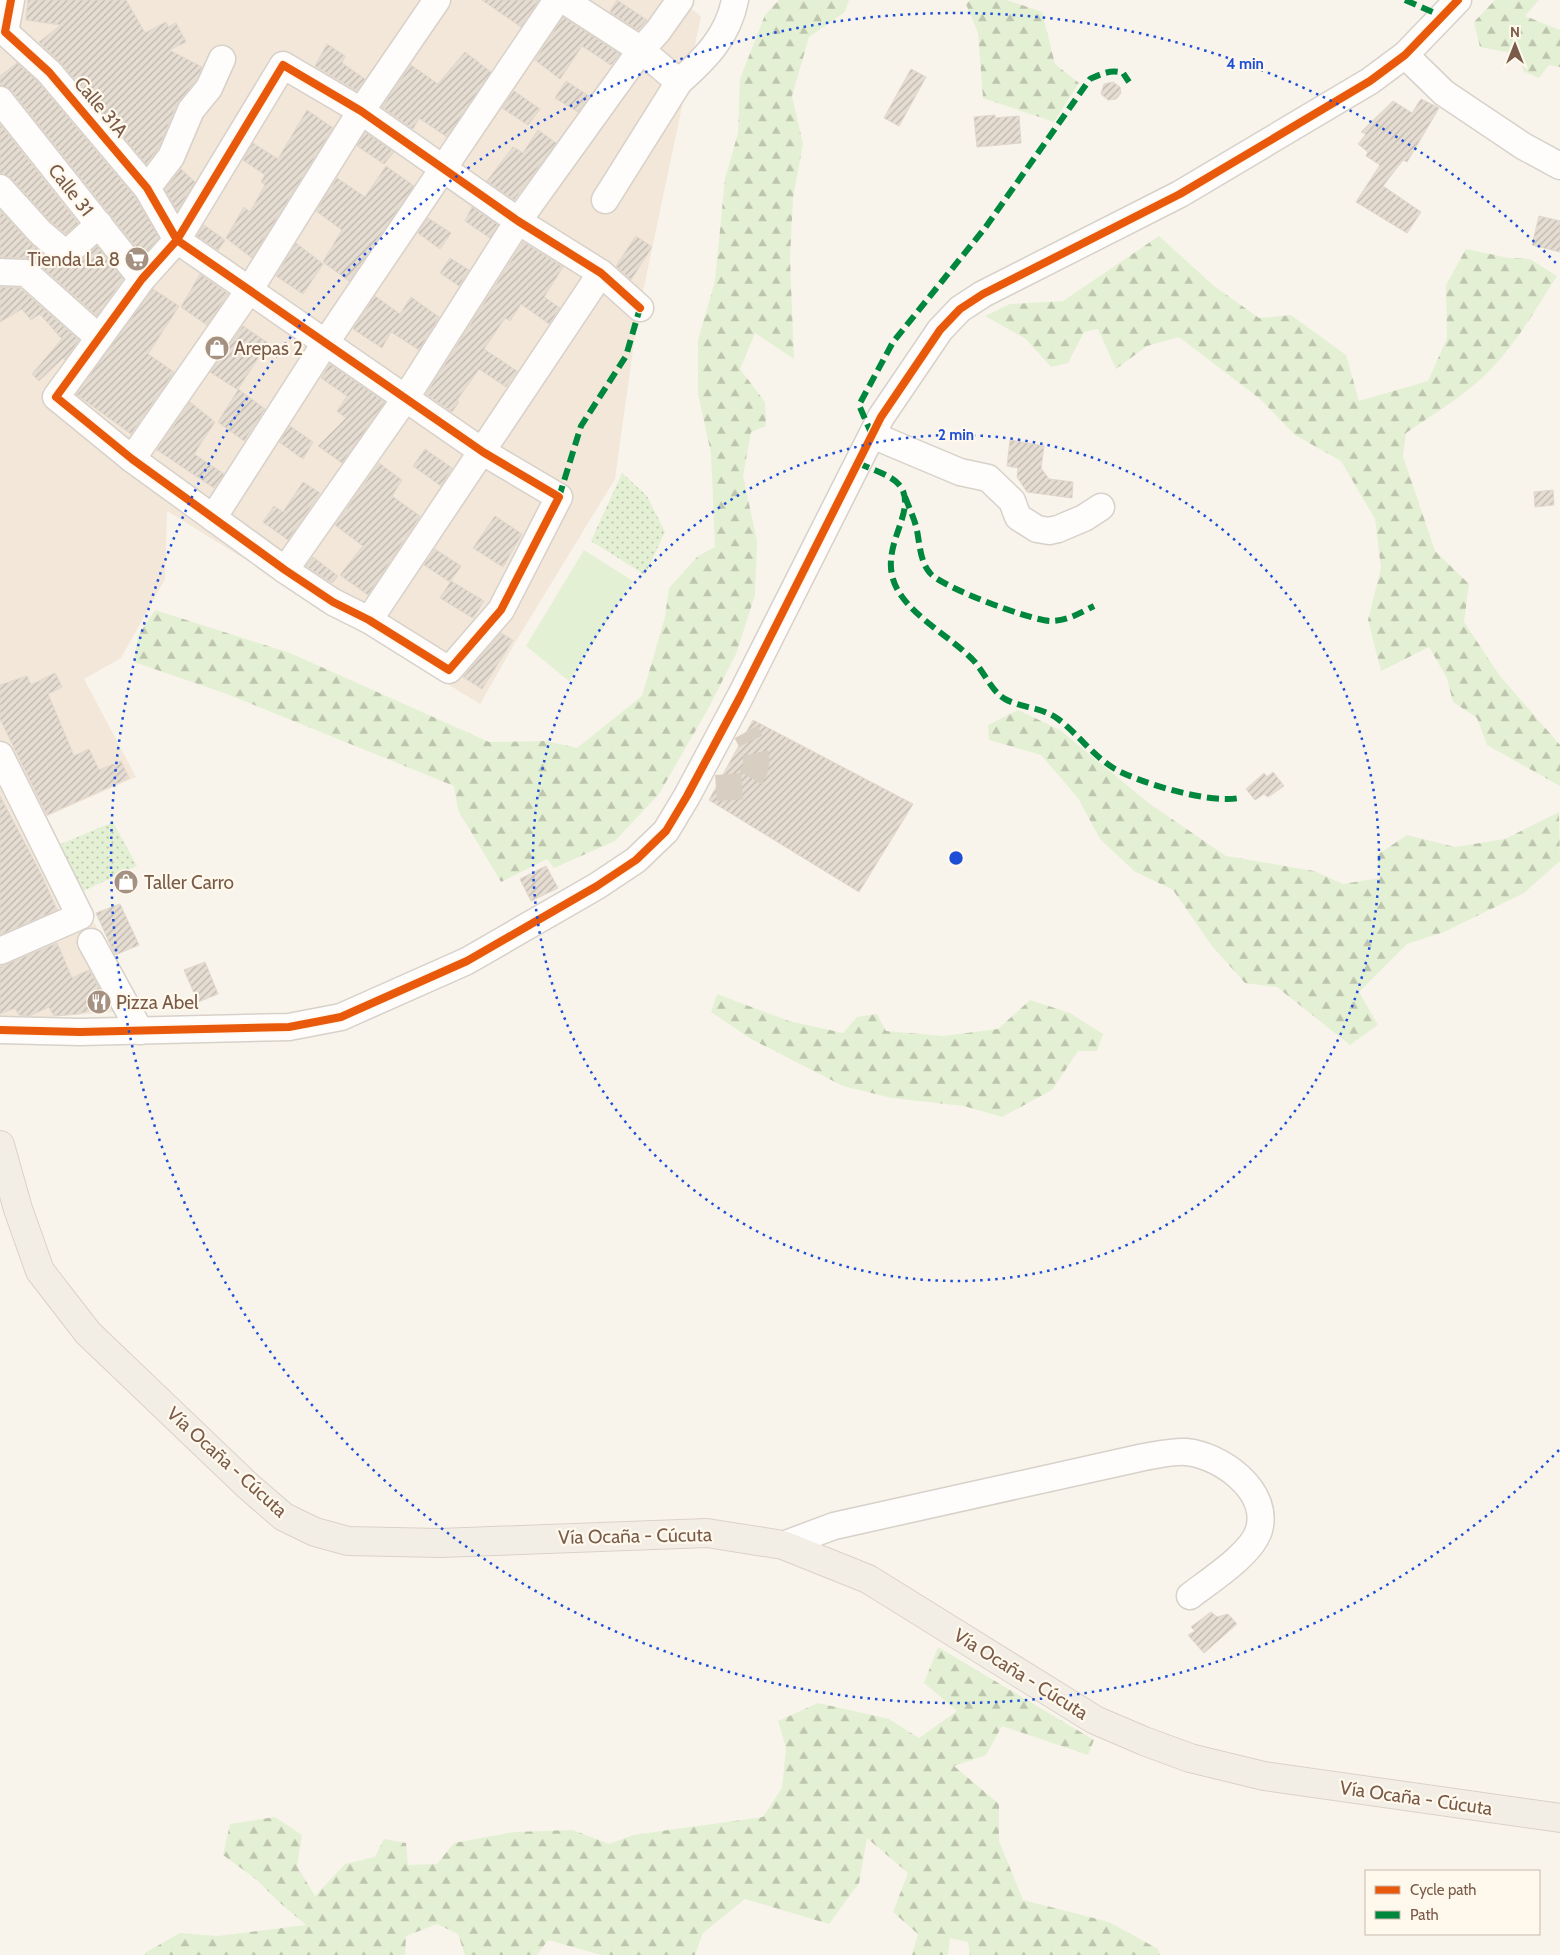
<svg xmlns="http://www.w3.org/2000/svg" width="1560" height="1955" font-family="Cabin,sans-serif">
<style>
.residential{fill:#f2e7d8}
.grass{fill:#e4f0d4}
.forest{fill:url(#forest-firs)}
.park{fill:url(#park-dots)}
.building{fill:url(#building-hatch);stroke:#e1d7cd}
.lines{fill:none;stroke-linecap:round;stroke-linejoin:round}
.minor-tunnel{stroke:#d8cec2;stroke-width:26;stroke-dasharray:26 13;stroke-linecap:butt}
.minor-casing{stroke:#d7d1c9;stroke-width:29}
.major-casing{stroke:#dad1c9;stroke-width:30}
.minor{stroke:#fefdfc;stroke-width:26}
.major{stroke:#f3eee5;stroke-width:28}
.quiet{stroke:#00873e;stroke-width:6;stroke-dasharray:12 6;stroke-linecap:butt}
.cycleway-casing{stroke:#fff8ed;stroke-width:11}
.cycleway{stroke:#e8590c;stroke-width:8}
.ring{fill:none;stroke:#1d4ed8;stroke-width:2.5;stroke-dasharray:2.5 5}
.labels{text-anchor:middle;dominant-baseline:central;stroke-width:4.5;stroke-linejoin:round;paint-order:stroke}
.street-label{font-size:19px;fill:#795b48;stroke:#fff8ed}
.poi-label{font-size:19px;fill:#795b48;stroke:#fff8ed;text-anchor:start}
.centre{fill:#1d4ed8;stroke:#fff8ed;stroke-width:2.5}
.ring-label{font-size:15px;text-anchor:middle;font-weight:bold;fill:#1d4ed8;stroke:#fff8ed;stroke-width:4.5;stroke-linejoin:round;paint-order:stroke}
</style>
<defs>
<pattern id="forest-firs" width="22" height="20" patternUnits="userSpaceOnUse" patternTransform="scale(1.25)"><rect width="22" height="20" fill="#e4f0d4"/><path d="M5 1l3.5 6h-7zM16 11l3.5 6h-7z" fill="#bec5ae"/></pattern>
<pattern id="park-dots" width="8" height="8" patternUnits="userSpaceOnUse" patternTransform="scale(1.25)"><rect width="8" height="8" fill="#e4f0d4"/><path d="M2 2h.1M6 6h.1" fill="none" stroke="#bec5ae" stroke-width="1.8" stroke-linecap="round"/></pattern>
<pattern id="building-hatch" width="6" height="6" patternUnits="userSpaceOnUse" patternTransform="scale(1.25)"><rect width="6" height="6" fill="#e5dcd2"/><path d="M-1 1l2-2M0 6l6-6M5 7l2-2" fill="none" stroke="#beb5ac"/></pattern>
</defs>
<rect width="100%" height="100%" fill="#f8f4eb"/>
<path class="residential" d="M0 0H678L701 16 637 320 615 479 516 641 480 704 167 511 165 579 121 658 84 679 136 777 43 818 137 1010 0 1021Z"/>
<path class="grass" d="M584 550 633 581 569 681 526 646Z"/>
<g class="forest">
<path d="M779 0H849L845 12 809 37 792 96 803 144 793 198 790 259 794 359 755 333 740 369 765 402 766 426 751 432 743 476 757 541 755 595 736 654 708 709 659 794 615 841 554 868 547 859 501 882 458 810 454 786 227 694 134 662 138 636 155 610 290 653 489 742 546 741 577 748 642 696 665 617 669 588 698 556 715 547 711 453 698 394V340L715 281 725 179 738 133 740 79 765 15Z"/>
<path d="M970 0H1007L1042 12 1055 64 1079 83 1054 122 983 98 978 33 966 4Z"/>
<path d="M1495 0H1539L1525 16 1560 30V67L1549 65 1539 78 1523 71 1521 55 1480 47 1474 22Z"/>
<path d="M1159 236 1214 286 1259 318 1291 315 1346 355 1359 401 1428 381 1447 338 1446 285 1466 249 1509 258 1530 259 1557 276C1537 307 1518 341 1492 368 1468 394 1435 413 1406 433L1403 456 1435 551 1469 584 1464 622 1500 676 1560 745V786L1487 745 1477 718 1453 702 1447 678 1429 647 1381 671 1368 620 1381 568 1375 519 1341 461 1295 435 1260 399 1179 337 1147 346 1116 369 1098 329 1084 332 1068 363 1051 367 1026 339 985 316 1010 304 1063 301Z"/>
<path d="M1018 710 1060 730 1150 804 1226 856 1314 871 1343 884 1380 878 1377 855 1407 835 1455 847 1505 839 1559 812 1560 861 1524 893 1444 932 1407 944 1359 992 1378 1025 1350 1045 1277 987 1245 983 1212 946 1173 890 1134 871 1100 839 1078 798 1041 755 989 740 988 725Z"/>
<path d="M717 994 789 1021 843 1033 857 1017 877 1014 886 1031 943 1036 998 1029 1030 1000 1070 1013 1103 1034 1097 1051H1078L1052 1090 1002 1117 964 1106 892 1098 843 1086 751 1039 711 1012Z"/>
<path d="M938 1647 1094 1740 1088 1755 1002 1726 986 1755 954 1766 999 1804V1841L1023 1900 1109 1922 1158 1949 1160 1955H970L968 1942 950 1938 948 1955H912L918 1934 893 1912 908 1873 867 1838 859 1883 829 1924 745 1899 703 1933 695 1955H601L548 1940 537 1955H465L458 1934 437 1924 406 1936 405 1955H145V1953L180 1933 218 1936 306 1925 279 1902 257 1880 223 1855 230 1824 275 1817 302 1835 297 1866 315 1896 345 1864 375 1857 384 1839 406 1843 408 1865 437 1864 454 1843 514 1832 573 1830 609 1844 633 1835 763 1817 782 1788 786 1748 778 1721 818 1703 889 1719 919 1738 957 1711 924 1683Z"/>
</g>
<g class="park">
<path d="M622 473 647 496 665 532 645 575 591 541Z"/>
<path d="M113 822 137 866 79 893 56 846Z"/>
</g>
<g class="building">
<path d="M28 0H126L145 33 166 22 168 27 176 23 186 42 169 50 202 67 196 80 177 104 158 149 146 164 60 62 39 42 61 25 26 20Z"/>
<path d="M482 0H539L521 27Z"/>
<path d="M617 0 647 20 638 30 610 12Z"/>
<path d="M563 17 620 54 611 65 582 46 560 79 535 60Z"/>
<path d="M327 44 345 56 342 63 365 79 357 91 315 66Z"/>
<path d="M465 52 491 72 447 137 419 118 413 129 382 107 411 65 438 84Z"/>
<path d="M17 63 38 82 135 197 159 238 143 256 12 91 0 85V76Z"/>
<path d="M911 69 926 77 899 126 884 118Z"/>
<path d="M566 81 589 96 578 112 555 98Z"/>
<path d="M1113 82 1120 87 1121 93 1116 99 1108 100 1101 94 1104 84Z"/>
<path d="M514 91 540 109 528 125 502 108Z"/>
<path d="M1421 99 1439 108 1407 162 1403 160 1383 186 1421 212 1407 233 1356 202 1380 165 1366 156 1368 152 1358 144 1366 134 1361 132 1393 101 1412 113Z"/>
<path d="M307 110 333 128 252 258 226 238 244 207 250 212 265 185 261 182 265 175 243 160 253 143 278 159Z"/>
<path d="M995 115V118L1019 116 1021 143 977 147 974 117Z"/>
<path d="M0 124 78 223 66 234 51 222 11 178 0 173Z"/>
<path d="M538 130 556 143 514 200 487 181 513 147 523 153Z"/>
<path d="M365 132 394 152 384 164 357 146Z"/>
<path d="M386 166 414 186 349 281 323 262 342 230 316 211 337 178 365 197Z"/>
<path d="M181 169 195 182 177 211 165 189Z"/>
<path d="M472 207 498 225 490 238 465 221Z"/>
<path d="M0 210 31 244 62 268 76 265 97 246 123 279 97 316 35 261 27 258 0 257Z"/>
<path d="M1539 216 1560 221V252L1532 245Z"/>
<path d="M428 218 451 233 440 249 418 233Z"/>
<path d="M204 225 225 240 218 250 197 236Z"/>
<path d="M636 236 652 247 631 280 616 266Z"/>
<path d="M523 242 563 267 544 297 560 308 549 324 521 304 510 321 505 318 484 349 517 371 506 387 479 369 457 400 459 402 452 412 426 394Z"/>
<path d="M296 243 323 264 303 294 276 276Z"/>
<path d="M450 258 469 270 459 286 440 273Z"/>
<path d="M200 274 228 294 207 325 181 307Z"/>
<path d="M0 287 20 288 79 340 65 360 63 358 39 381 32 374 62 339 40 314 31 320 22 309 0 322Z"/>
<path d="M153 289 179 306 148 354 174 372 131 434 76 394Z"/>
<path d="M375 296 400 314 411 297 439 317 419 350 391 332 382 348 353 329Z"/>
<path d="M243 326 268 343 238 389 265 409 244 441 218 422 238 390 210 372Z"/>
<path d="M330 364 385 402 342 463 318 446 346 418 337 411 347 396 321 378Z"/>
<path d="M190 402 215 422 194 454 224 474 214 488 157 450Z"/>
<path d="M290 426 313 442 303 459 279 442Z"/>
<path d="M1010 440 1044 446 1041 468 1049 479 1073 482 1072 498 1027 492 1017 477 1018 468 1007 466Z"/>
<path d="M425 449 452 468 441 486 413 466Z"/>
<path d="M379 463 402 480 392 496 420 516 368 595 340 575 363 546 335 525Z"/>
<path d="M303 482 320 493 288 540 263 522 274 506 283 512Z"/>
<path d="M1553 490 1554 505 1535 507 1534 492Z"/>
<path d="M495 516 522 534 503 567 473 548Z"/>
<path d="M435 549 461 566 450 582 424 565Z"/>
<path d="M313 557 338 576 332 583 306 566Z"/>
<path d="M451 581 484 601 473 618 440 598Z"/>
<path d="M501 633 513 640 482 689 463 677Z"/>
<path d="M55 673 62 687 48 694 74 756 89 749 99 770 121 761 129 778 47 815 0 719V685L27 676 31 685Z"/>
<path d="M753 720 913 804 859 892 709 800Z"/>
<path d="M1273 772 1284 786 1268 797 1264 794 1255 800 1246 789 1264 773 1267 777Z"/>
<path d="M0 796 41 874 57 910 0 935Z"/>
<path d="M546 866 558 888 531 901 520 879Z"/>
<path d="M120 904 139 945 115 955 96 913Z"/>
<path d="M57 943 72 978 89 970 109 1005 78 1014 54 1016 49 1007 29 1016 19 1015 15 1008 0 1014V967Z"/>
<path d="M205 962 218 994 198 1002 184 970Z"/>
<path d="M1211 1612 1217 1617 1228 1614 1237 1624 1204 1653 1188 1635 1195 1631 1191 1627Z"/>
</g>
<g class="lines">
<path class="minor-tunnel" d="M716 788 745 786C762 765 758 754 746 732"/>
<defs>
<g id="minor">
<path d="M11 0 5 32 49 72 147 188 177 240 483 452 559 497 501 610 449 670 369 620 333 602 285 570 132 459 56 397 142 279 177 240 283 65 361 111 518 221 601 273 640 308"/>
<path d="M564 0 641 50 679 82 605 200"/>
<path d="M1405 55 1444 93 1523 146 1560 166"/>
<path d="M679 82C706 58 728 36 735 0"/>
<path d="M0 100 142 279"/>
<path d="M0 188 41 233 66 254 99 224"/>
<path d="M147 188 171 157 191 110 209 88 222 59"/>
<path d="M0 272 26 273 99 338"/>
<path d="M872 435 960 472 988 478 1012 501 1018 517 1037 529 1049 531 1058 529 1084 518 1101 507"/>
<path d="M132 459 250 289 361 111 437 0"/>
<path d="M213 518 324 345 557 0"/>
<path d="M285 570 405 399 518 221 641 50 658 31 680 0"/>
<path d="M369 620 601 273"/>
<path d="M0 755 80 916 0 951"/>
<path d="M91 942 140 1031"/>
<path d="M0 1030 80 1032 289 1027 341 1017 467 961 597 886 636 860 666 831 687 796 740 697 881 417 940 330 960 309 983 294 1180 194 1370 81 1405 55 1458 0"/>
<path d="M783 1545 834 1526 1144 1457C1157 1455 1172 1451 1186 1452 1220 1455 1270 1490 1259 1530 1252 1554 1209 1581 1190 1596"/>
</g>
<path id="major" d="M0 1145 18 1209 40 1271 88 1333 248 1486 284 1517 315 1532 348 1541 440 1543 707 1533 783 1545 868 1579 1095 1720 1144 1741 1190 1758 1264 1776 1560 1818"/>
</defs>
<use href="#minor" class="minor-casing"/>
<use href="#major" class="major-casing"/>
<use href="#minor" class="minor"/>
<use href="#major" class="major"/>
<g class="quiet">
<path d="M1405 0 1442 16"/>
<path d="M872 435 859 405 893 342 985 228 1090 79C1101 74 1111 69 1123 73L1129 82"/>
<path d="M858 463C870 469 893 475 901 487 919 516 869 554 903 598 920 621 953 639 974 661 984 672 992 692 1005 699 1021 708 1042 707 1058 719 1078 734 1093 756 1115 769 1140 783 1210 804 1239 798"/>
<path d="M559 497 581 426 626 356 640 308"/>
<path d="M905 497C909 507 913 516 916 526 920 542 919 560 930 573 941 587 1032 621 1051 621 1067 621 1080 613 1094 606"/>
</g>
<defs>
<g id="cycleway">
<path d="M11 0 5 32 49 72 147 188 177 240 483 452 559 497 501 610 449 670 369 620 333 602 285 570 132 459 56 397 142 279 177 240 283 65 361 111 518 221 601 273 640 308"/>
<path d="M0 1030 80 1032 289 1027 341 1017 467 961 597 886 636 860 666 831 687 796 740 697 881 417 940 330 960 309 983 294 1180 194 1370 81 1405 55 1458 0"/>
</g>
</defs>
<use href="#cycleway" class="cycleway-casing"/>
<use href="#cycleway" class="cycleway"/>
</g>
<g class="ring">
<circle cx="956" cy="858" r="423"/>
<path d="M1559 1450A845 845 0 1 1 1559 266"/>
</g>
<defs>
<symbol id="supermarket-disc" viewBox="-11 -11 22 22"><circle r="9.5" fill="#a59181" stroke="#fff8ed"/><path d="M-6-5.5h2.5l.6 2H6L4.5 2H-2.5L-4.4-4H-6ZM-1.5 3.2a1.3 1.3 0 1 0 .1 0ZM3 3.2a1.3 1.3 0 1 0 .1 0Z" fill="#fff"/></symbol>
<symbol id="shop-disc" viewBox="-11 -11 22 22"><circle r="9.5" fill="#a59181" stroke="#fff8ed"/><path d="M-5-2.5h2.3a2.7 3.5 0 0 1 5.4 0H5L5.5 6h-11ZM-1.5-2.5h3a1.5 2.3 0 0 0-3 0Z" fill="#fff"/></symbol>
<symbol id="restaurant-disc" viewBox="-11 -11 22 22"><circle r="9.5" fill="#a59181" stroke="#fff8ed"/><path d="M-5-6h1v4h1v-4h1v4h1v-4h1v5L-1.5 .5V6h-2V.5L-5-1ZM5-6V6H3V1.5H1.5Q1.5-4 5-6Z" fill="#fff"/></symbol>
</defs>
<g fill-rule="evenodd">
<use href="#supermarket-disc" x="123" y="245" width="28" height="28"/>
<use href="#shop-disc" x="203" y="334" width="28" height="28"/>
<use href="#shop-disc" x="112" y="868" width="28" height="28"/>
<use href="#restaurant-disc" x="85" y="988" width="28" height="28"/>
</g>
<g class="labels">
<g class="street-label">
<text transform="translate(101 107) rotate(50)">Calle 31A</text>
<text transform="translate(71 190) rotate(52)">Calle 31</text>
<text transform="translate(227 1462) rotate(42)">Vía Ocaña - Cúcuta</text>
<text transform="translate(635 1536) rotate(-1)">Vía Ocaña - Cúcuta</text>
<text transform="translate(1021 1674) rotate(32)">Vía Ocaña - Cúcuta</text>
<text transform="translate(1416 1798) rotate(8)">Vía Ocaña - Cúcuta</text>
</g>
<g class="poi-label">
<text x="120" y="259" text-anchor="end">Tienda La 8</text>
<text x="234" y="348">Arepas 2</text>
<text x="144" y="882">Taller Carro</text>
<text x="116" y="1002">Pizza Abel</text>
</g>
</g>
<circle cx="956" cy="858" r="8" class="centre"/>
<g class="ring-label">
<text x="1245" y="69">4 min</text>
<text x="956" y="440">2 min</text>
</g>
<rect x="1365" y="1870" width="175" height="65" fill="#fff8ed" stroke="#c9b9ab"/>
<rect x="1375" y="1886" width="25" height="8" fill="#e8590c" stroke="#c9b9ab"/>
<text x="1410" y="1895" font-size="15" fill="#795b48">Cycle path</text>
<rect x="1375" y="1911" width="25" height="8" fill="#00873e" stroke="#c9b9ab"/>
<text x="1410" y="1920" font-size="15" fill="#795b48">Path</text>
<g transform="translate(1515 45)" stroke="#fff8ed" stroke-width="4" paint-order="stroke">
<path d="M0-4L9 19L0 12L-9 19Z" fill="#795b48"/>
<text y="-8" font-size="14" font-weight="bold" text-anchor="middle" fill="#795b48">N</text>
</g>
</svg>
